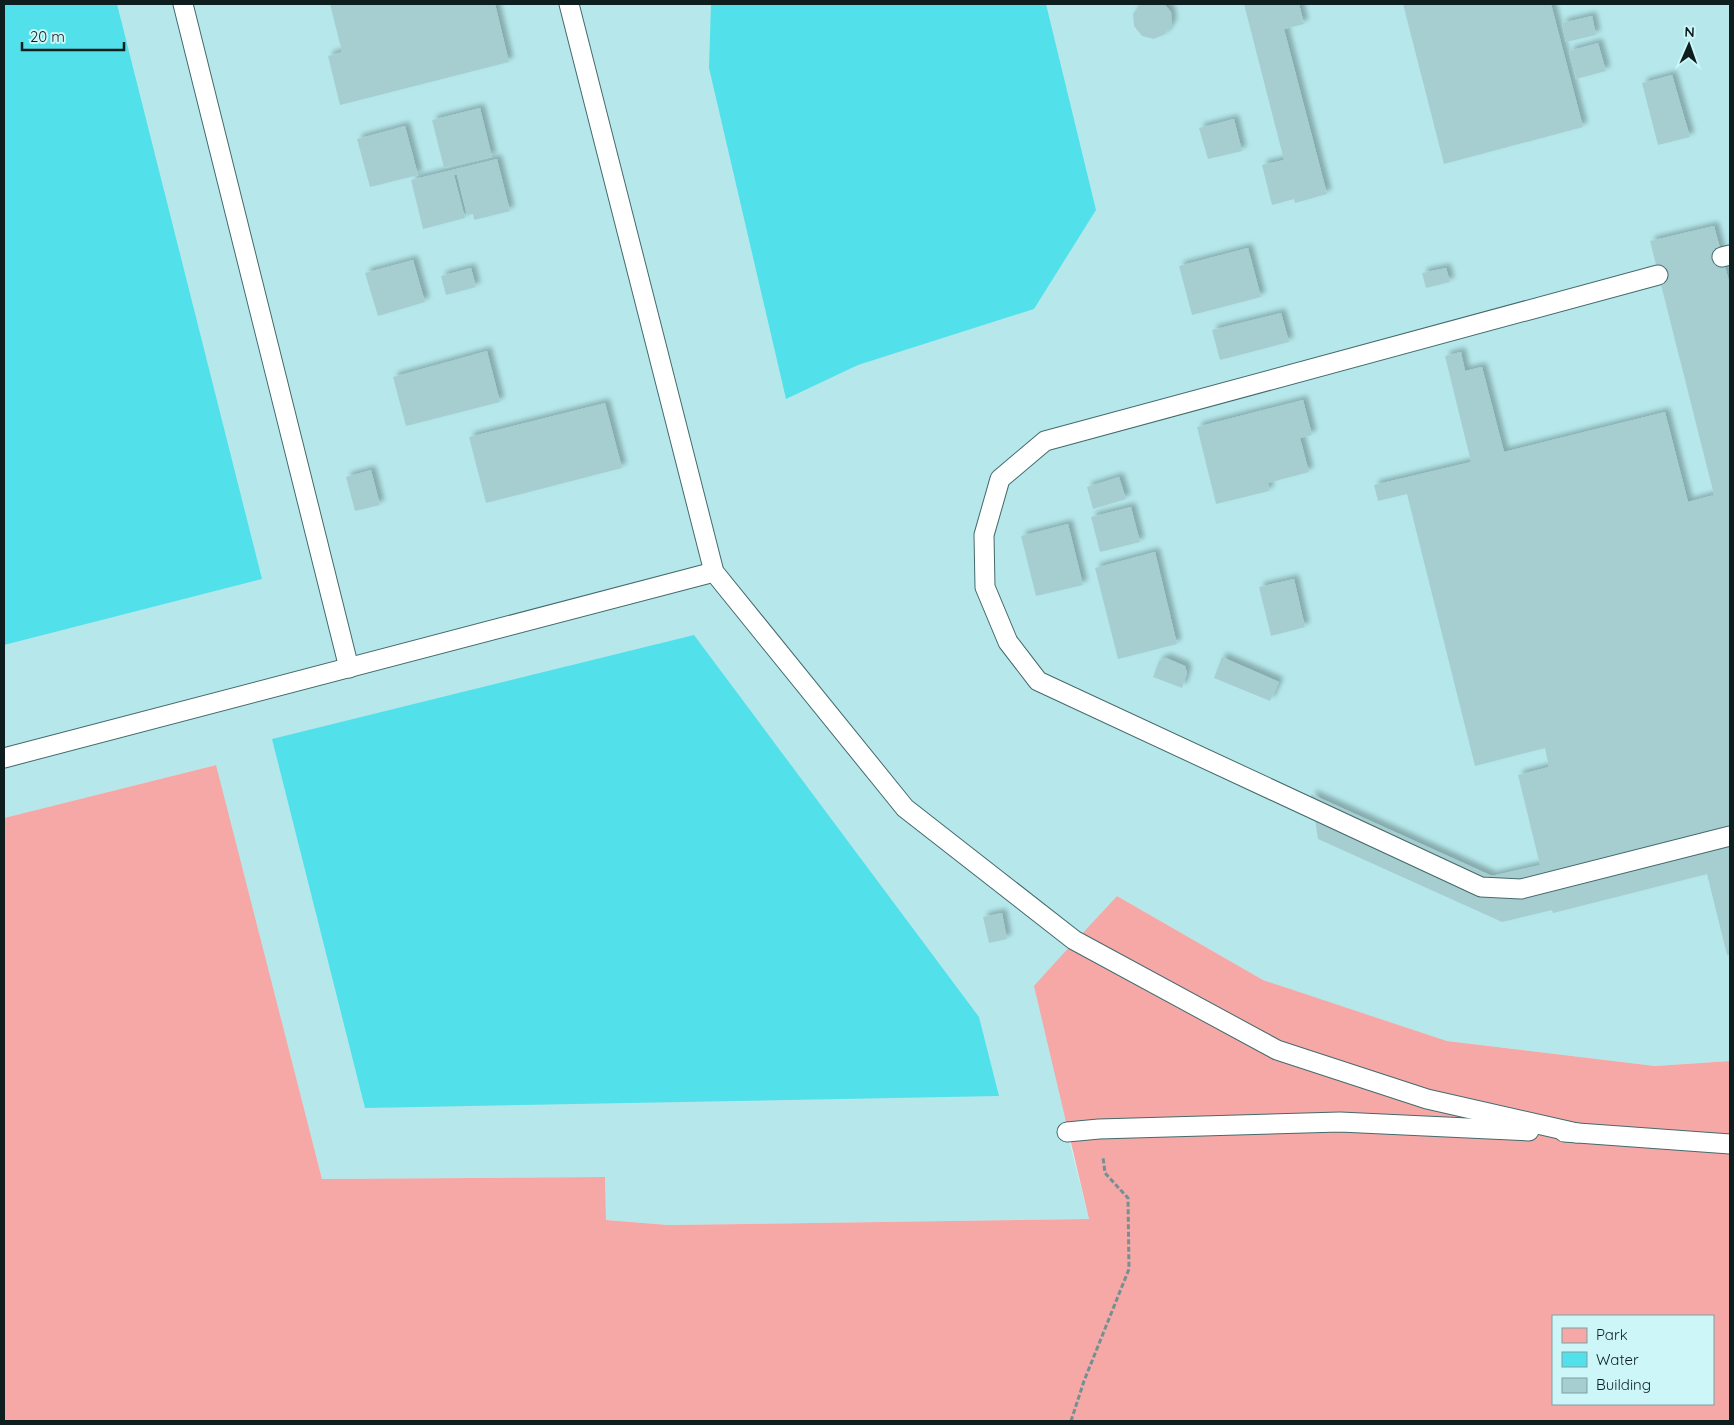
<svg xmlns="http://www.w3.org/2000/svg" width="1734" height="1425" font-family="Quicksand,sans-serif">
<style>
.built{fill:#b6e8eb}
.green{fill:#f5a8a6;fill-rule:evenodd}
.water{fill:#52e1ea}
.building{fill:#a6ced1;filter:url(#shadow)}
.lines{fill:none;stroke-linecap:round;stroke-linejoin:round}
.service-casing{stroke:#446a6c;stroke-width:21}
.path{stroke:#739092;stroke-width:3;stroke-dasharray:5 2.5;stroke-linecap:butt}
.service{stroke:#fff;stroke-width:19}
</style>
<defs>
<filter id="shadow"><feDropShadow dx="4.5" dy="-4.5" stdDeviation="2.5" flood-color="#0004"/></filter>
</defs>
<rect width="100%" height="100%" fill="#ccf6f8"/>
<path class="built" d="M4 4H1730V1061L1655 1066 1447 1041 1263 980 1117 896 1090 926 1074 940 1067 1132 1089 1219 668 1225 606 1220 605 1177 322 1179 215 765 4 818Z"/>
<path class="green" d="M216 765 322 1179 605 1177 606 1220 668 1225 1089 1219 1034 986C1061 955 1089 927 1117 896L1263 980 1447 1041 1655 1066 1730 1061V1421H4V818ZM1553 1316H1713V1404H1553Z"/>
<g class="water">
<path d="M4 4H117L262 579 4 645Z"/>
<path d="M711 4H1046L1096 210 1034 309 858 365 786 399 709 68Z"/>
<path d="M694 635 979 1017 999 1096 365 1108 272 739Z"/>
</g>
<g class="building">
<path d="M330 4H495L509 62 340 105 328 56 342 52Z"/>
<path d="M1140 4H1164L1171 12 1172 24 1165 34 1154 39 1142 36 1134 26 1133 14Z"/>
<path d="M1244 4H1299L1304 24 1284 29 1327 194 1295 203 1294 199 1272 205 1262 165 1284 160Z"/>
<path d="M1403 4H1551L1583 127 1444 164Z"/>
<path d="M1592 16 1596 35 1566 42 1562 23Z"/>
<path d="M1598 43 1606 71 1576 79 1569 51Z"/>
<path d="M1672 75 1690 137 1658 145 1642 83Z"/>
<path d="M480 108 492 157 444 168 432 120Z"/>
<path d="M1234 119 1242 151 1208 159 1199 128Z"/>
<path d="M405 126 418 175 370 187 357 139Z"/>
<path d="M497 159 510 211 474 220 473 214 467 215 457 175H454L465 218 423 229 411 180Z"/>
<path d="M1714 226 1730 285V955H1727L1707 874 1553 913 1552 910 1502 922 1318 839 1311 794 1492 876 1540 865 1518 775 1549 767 1545 748 1475 766 1407 494 1378 501 1374 485 1471 462 1445 356 1461 352 1465 371 1482 367 1504 452 1665 412 1688 502 1714 495 1650 241Z"/>
<path d="M1248 248 1261 297 1192 315 1179 266Z"/>
<path d="M413 260 425 302 378 316 365 273Z"/>
<path d="M471 268 476 287 446 295 441 276Z"/>
<path d="M1446 268 1450 282 1426 288 1422 273Z"/>
<path d="M1281 313 1289 342 1220 360 1212 330Z"/>
<path d="M487 351 500 402 406 426 393 377Z"/>
<path d="M1303 400 1312 435 1300 438 1309 472 1268 483 1269 491 1216 504 1197 427Z"/>
<path d="M605 403 622 468 486 503 469 437Z"/>
<path d="M371 470 380 505 355 511 346 477Z"/>
<path d="M1119 477 1126 499 1093 509 1087 487Z"/>
<path d="M1131 507 1140 542 1100 552 1091 517Z"/>
<path d="M1068 524 1083 585 1036 596 1021 536Z"/>
<path d="M1155 552 1177 644 1118 659 1095 568Z"/>
<path d="M1294 579 1305 627 1271 636 1259 587Z"/>
<path d="M1222 657 1279 682 1270 701 1214 678Z"/>
<path d="M1166 658 1185 666 1187 673 1182 688 1153 677 1159 661Z"/>
<path d="M1002 913 1007 939 989 943 983 917Z"/>
</g>
<g class="lines">
<defs>
<g id="service">
<path d="M183 4 349 668"/>
<path d="M569 4 714 572 905 808 1074 940 1277 1050 1427 1099 1577 1133"/>
<path d="M1722 257 1730 255"/>
<path d="M1658 275 1045 441 1000 479 984 535 985 587 1008 642 1038 681 1481 887 1521 889 1730 836"/>
<path d="M4 758 714 572"/>
<path d="M1067 1132 1099 1129 1340 1122 1529 1131"/>
<path d="M1564 1132 1730 1144"/>
</g>
</defs>
<use href="#service" class="service-casing"/>
<path class="path" d="M1071 1421 1084 1381 1129 1269 1128 1198 1105 1173 1103 1157"/>
<use href="#service" class="service"/>
</g>
<rect width="1734" height="1425" fill="none" stroke="#0e1e1f" stroke-width="10"/>
<rect x="1552" y="1315" width="162" height="90" fill="#ccf6f8" stroke="#80a0a1"/>
<rect x="1562" y="1328" width="25" height="15" fill="#f5a8a6" stroke="#80a0a1"/>
<text x="1596" y="1340" font-size="15" fill="#0e1e1f">Park</text>
<rect x="1562" y="1352" width="25" height="15" fill="#52e1ea" stroke="#80a0a1"/>
<text x="1596" y="1365" font-size="15" fill="#0e1e1f">Water</text>
<rect x="1562" y="1378" width="25" height="15" fill="#a6ced1" stroke="#80a0a1"/>
<text x="1596" y="1390" font-size="15" fill="#0e1e1f">Building</text>
<g transform="translate(1689 45) rotate(2)" stroke="#ccf6f8" stroke-width="4" paint-order="stroke">
<path d="M0-4L9 19L0 12L-9 19Z" fill="#0e1e1f"/>
<text y="-8" font-size="14" font-weight="bold" text-anchor="middle" fill="#0e1e1f">N</text>
</g>
<path d="M22 42v8h102v-8" fill="none" stroke="#0e1e1f" stroke-width="2.5"/>
<text x="30" y="42" font-size="15" fill="#0e1e1f" stroke="#ccf6f8" stroke-width="4" paint-order="stroke">20 m</text>
</svg>
